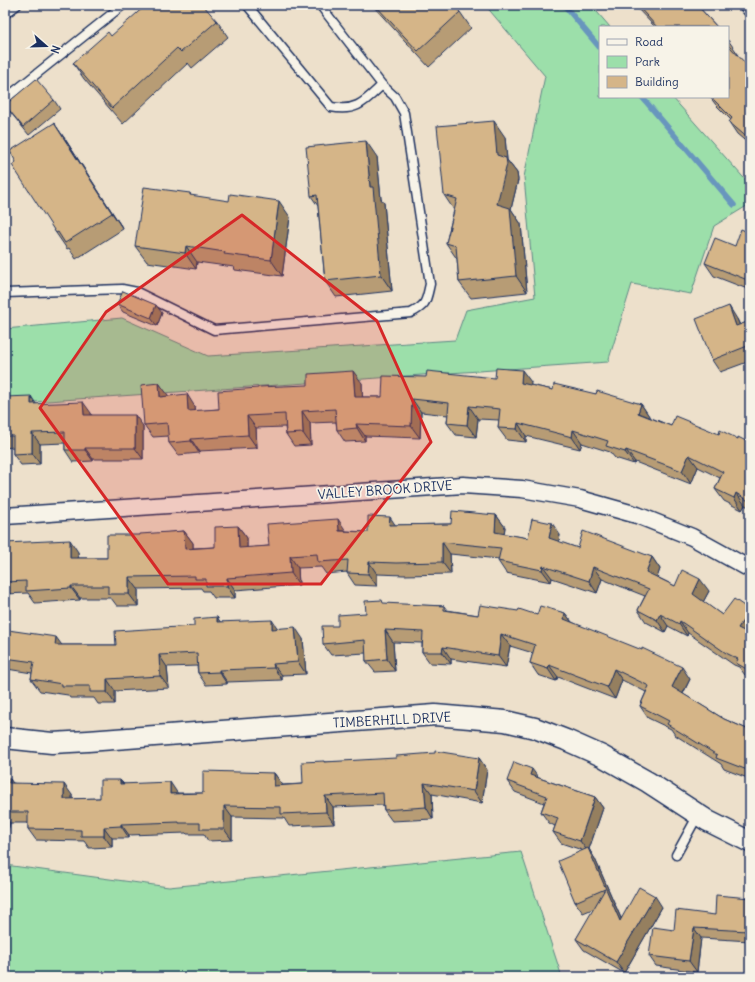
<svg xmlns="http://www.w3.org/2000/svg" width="755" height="982" font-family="Delius,sans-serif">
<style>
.green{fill:#9cdfaa;stroke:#5c8784}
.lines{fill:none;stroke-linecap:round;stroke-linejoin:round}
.stream{stroke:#6896bd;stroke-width:5.5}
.service-casing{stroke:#1b2f5e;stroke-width:11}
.minor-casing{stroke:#1b2f5e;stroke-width:19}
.tertiary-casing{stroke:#1b2f5e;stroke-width:23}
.service{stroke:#f7f3e8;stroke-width:8}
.minor{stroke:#f7f3e8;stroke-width:16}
.tertiary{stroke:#f7f3e8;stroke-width:20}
.wall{fill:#b79c75;stroke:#1b2f5e}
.shaded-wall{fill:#957f5f;stroke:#1b2f5e}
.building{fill:#d5b588;stroke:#1b2f5e}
.marked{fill:#d62828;fill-opacity:0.2;stroke:#d62828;stroke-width:3;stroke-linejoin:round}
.labels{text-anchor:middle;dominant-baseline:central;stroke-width:3.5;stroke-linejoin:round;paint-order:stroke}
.street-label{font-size:13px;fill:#1b2f5e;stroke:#f7f3e8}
</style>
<rect width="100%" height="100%" fill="#ede0cb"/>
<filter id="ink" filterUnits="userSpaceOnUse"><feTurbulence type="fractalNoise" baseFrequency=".025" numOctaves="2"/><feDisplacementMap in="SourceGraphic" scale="8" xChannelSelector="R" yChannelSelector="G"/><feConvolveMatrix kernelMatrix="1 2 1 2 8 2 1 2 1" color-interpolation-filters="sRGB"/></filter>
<g filter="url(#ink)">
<g class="green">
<path d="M485 5H591L610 27H600V97H672L750 185V204L714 226 691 294 632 284 608 362 5 404V329L122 318 208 356 455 340 466 310 535 297 524 177 545 76Z"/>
<path d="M521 852 562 977H5V865L169 887Z"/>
</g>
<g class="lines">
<g class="stream">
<path d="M564 5 600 48"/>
<path d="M642 97 734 205"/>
</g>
<defs>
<g id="service">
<path d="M247 5 331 107C357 112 365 101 382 85"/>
<path d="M5 14 17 5"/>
<path d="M5 99 123 5"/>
<path d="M5 293 122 289 137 292 214 330 411 313C427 305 426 301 430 284L404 113 395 97 382 85 320 5"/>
<path d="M676 855 698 815"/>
</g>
<g id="minor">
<path d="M748 5 750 8"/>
<path d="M5 516 463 485 522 489 580 499 637 515 692 537 750 569"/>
</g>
<path id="tertiary" d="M5 738 52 743 88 741 435 715 505 721 535 728 566 740 602 756 648 782 708 821 750 842"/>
</defs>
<use href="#service" class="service-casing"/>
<use href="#minor" class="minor-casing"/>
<use href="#tertiary" class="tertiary-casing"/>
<use href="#service" class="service"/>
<use href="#minor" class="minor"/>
<use href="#tertiary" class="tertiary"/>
</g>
<g class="wall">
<path d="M372 5H453L460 12 471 28 429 67Z"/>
<path d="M619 5H630L624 10Z"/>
<path d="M634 5H697L717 27H655Z"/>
<path d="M217 21 228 37 192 68 188 63 123 124 84 79 73 63 111 36Z"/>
<path d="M728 40 738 54 737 55 750 68V145L737 134 729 122 731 120 716 105 710 97H728Z"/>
<path d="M54 100 60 109 29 135 11 113 5 105Z"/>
<path d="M54 123 65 139 123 229 76 259 69 248 67 249 56 233 16 162Z"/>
<path d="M505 137 507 160 517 173 518 180 511 209 521 224 527 292 471 298 459 282 457 259 446 243 454 210 444 195Z"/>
<path d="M377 157 381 199 384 203 392 291 336 297 325 281 318 206 311 196Z"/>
<path d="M190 193 191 196 290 217 282 276 235 270 234 267 197 262 196 269 147 262 135 246Z"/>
<path d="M750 233V290L714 276 705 263 735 246Z"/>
<path d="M117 304 162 313 157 326 123 312Z"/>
<path d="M737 319 740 325 750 321V361L720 372 712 360Z"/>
<path d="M531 382 530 385 553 390 596 394 641 404 649 416V417L671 426 719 434 738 439 750 443V508L745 505 742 510 724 501 715 489 720 478 698 467 691 484 635 462 634 464 615 458 610 452 582 443 580 449 526 436V442L507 440 498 428 499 420 478 419 476 437 456 435 447 423 448 415 421 412 420 438 365 436V441L345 442 337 430 336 422 310 423 311 445 294 446 286 434 285 427 256 428 257 448 199 451V453L178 455 169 443V436L153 437 144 425 159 383 168 396 195 407 196 411 219 409 362 383V397H382Z"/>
<path d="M5 397 36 404 91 413V415L143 426V459H93V461L73 462 65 450V443L40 444V464L21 465 13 454V447L5 448Z"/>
<path d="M496 515 505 527 504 534 528 538 560 535 559 542 578 548 652 557 660 569 657 577 675 586 709 591 703 602 722 615 750 610V678L745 675 739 667 734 665 688 633 687 636 668 626 665 632 646 622 638 610 645 596 602 579 597 593 552 578 551 582 506 573 498 561 499 559 450 554 451 574 404 575 377 574V586L355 585 347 573V572L326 574 321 567 298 568 299 585 235 590V598H214L209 591H203L201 588 138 589V606H117L111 598H80V600L35 603 28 593 5 594V543L78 552V558H107L140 535 184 531 193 543V548L215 547 238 526 247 538V548L269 546 346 531 368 532 395 525 451 524Z"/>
<path d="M385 604 444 606 447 610 478 615H537L565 613 572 622 690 679 683 694 724 719 747 729 750 721V779L724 769 721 764 675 735 671 729 648 718 640 706 646 692 622 680 615 699 558 677 556 681 538 675 530 663 533 653 510 646 506 667 451 659V664L430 663 422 652V643L393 642 395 671 375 672 366 661V653L331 655 323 644 338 626 366 613Z"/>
<path d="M217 617 220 622 278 628 303 639 306 674 282 675V680L227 682V684L206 685 198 673 197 666 167 667 169 688 115 691V704H98L94 698H70L68 695 40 691 31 679 32 673 7 669 5 676V629L62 645H116L194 626Z"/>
<path d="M479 758 487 770 482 803 432 794 433 819 392 821 384 810 383 805 333 807 334 824 289 826 284 818 232 817V840L208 841 204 834H187L186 833 129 835V838H112V847L89 848 84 841 36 840 28 829V823H10L6 838H5V777L13 783 72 795V799L100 798 120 780 124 784 178 793H203L274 773 282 784V785L303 784 324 761V762Z"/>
<path d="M539 778 595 797 603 808 589 849 595 859 621 918 662 907 624 973 584 950 576 939 595 908 583 913 575 902 582 850 561 843 553 832 555 826 549 823 541 812 544 803 515 792 507 781Z"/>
<path d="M750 898V941L701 938 697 972 656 966 649 956 674 930 715 915Z"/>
</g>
<g class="shaded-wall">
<path d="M494 121 505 137 507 160 517 173 518 180 511 209 521 224 527 292 516 276 497 204Z"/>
<path d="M54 123 65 139 123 229 112 213Z"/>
<path d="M366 141 377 157 381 199 384 203 392 291 381 275 370 187Z"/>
<path d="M279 201 290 217 282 276 271 260Z"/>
<path d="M186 246 197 262 196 269 185 253Z"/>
<path d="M156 305 162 313 157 326 151 318Z"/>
<path d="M729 306 737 319 745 338 736 326Z"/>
<path d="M522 370 531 382 530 395 521 383Z"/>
<path d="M353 371 362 383 363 409 355 397Z"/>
<path d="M159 383 168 395 169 409 160 397Z"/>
<path d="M187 394 195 407 197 423 188 411Z"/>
<path d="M31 396 38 407 31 404Z"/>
<path d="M412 399 421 412 420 438 411 426Z"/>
<path d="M83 402 91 413 92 426 84 415Z"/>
<path d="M641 404 649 416 646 425 638 413Z"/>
<path d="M469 406 478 419 476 437 467 425Z"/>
<path d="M302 411 310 423 311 445 303 433Z"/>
<path d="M135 415 143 426V459L135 448Z"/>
<path d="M247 416 256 428 257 448 248 435Z"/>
<path d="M518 423 526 436V442L517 429Z"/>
<path d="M356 424 365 436V441L357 428Z"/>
<path d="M573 430 582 443 580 449 572 437Z"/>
<path d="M32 433 40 444V464L32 453Z"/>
<path d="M191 439 199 451V453L191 441Z"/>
<path d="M85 448 93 459V461L85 450Z"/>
<path d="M626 450 635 462 634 464 625 452Z"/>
<path d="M689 455 698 467 691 484 682 471Z"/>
<path d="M736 493 745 505 742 510 734 498Z"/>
<path d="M496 515 505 527 503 544 495 532Z"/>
<path d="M390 517 398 529 389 525Z"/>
<path d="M338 519 346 531H339Z"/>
<path d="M552 523 560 535 557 550 549 538Z"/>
<path d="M238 526 247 538V560L239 548Z"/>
<path d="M184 531 193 543V561L185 549Z"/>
<path d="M70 540 78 552 79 570 70 558Z"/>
<path d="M442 542 450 554 451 574 442 562Z"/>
<path d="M290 556 298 568 299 585 291 573Z"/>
<path d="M652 557 660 569 655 584 646 572Z"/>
<path d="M369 562 377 574V586L368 574Z"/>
<path d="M543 566 552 578 551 582 542 570Z"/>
<path d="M593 567 602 579 597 593 589 581Z"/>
<path d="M129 577 138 589V606L129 594Z"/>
<path d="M227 578 235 590V598L227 586Z"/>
<path d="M700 579 709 591 701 606 693 594Z"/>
<path d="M71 586 80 598V600L71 588Z"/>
<path d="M750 610V634L746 640 738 628Z"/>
<path d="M565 613 574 625 564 619Z"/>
<path d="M660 614 668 626 665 632 657 620Z"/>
<path d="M217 617 225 629 217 622Z"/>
<path d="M272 620 280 632 272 629Z"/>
<path d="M680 621 688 633 687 636 679 624Z"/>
<path d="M295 627 303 639 306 674 298 662Z"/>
<path d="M385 630 393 642 395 671 387 659Z"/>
<path d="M501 634 510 646 506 667 498 656Z"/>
<path d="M56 637 64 648 55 645Z"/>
<path d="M443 647 451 659V664L442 652Z"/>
<path d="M159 655 167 667 169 688 160 676Z"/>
<path d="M273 664 282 675V680L274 668Z"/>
<path d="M549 665 558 677 556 681 548 669Z"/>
<path d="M5 666 7 669 5 676Z"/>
<path d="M682 667 690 679 680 699 672 687Z"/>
<path d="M614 669 622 680 615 699 607 687Z"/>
<path d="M219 670 227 682V684L219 672Z"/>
<path d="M107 679 115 691V704L107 692Z"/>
<path d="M479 758 487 770 482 803 474 791Z"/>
<path d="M532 769 540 780 530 775Z"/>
<path d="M274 773 282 784V797L274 786Z"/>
<path d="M10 779 18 790 9 783Z"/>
<path d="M120 780 128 791 120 784Z"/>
<path d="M170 782 178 794H170Z"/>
<path d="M424 783 432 794 433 819 426 807Z"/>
<path d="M64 784 72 795V811L64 799Z"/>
<path d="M325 796 333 807 334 824 326 812Z"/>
<path d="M595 797 603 808 589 849 595 859 627 932 620 921 588 852 580 841Z"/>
<path d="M224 806 232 817V840L224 829Z"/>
<path d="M5 816 10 823 6 838 5 837Z"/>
<path d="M121 824 129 835V838L121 826Z"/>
<path d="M104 827 112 838V847L104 836Z"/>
<path d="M655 896 662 907 624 973 616 962Z"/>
<path d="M750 907V934L748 931Z"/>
<path d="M694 928 701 938 697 972 689 961Z"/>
</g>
<g class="building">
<path d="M146 5H203L217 21 181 52 177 48 112 108 73 63 108 32 111 36Z"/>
<path d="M375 5H453L460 12 418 51Z"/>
<path d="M637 5H697L717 27H657Z"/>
<path d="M728 45 750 68V92L746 96 750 100V140L729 122 732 118 711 97H728Z"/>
<path d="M36 79 54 100 23 127 5 105Z"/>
<path d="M494 121 497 155 506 158 507 164 497 204 510 208 516 276 459 282 456 246 446 243 457 199 444 195 437 126Z"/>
<path d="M54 123 112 213 65 243 58 232 56 233 12 165 16 162 10 151Z"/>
<path d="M366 141 370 187H373L381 275 325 281 317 195 311 196 306 147Z"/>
<path d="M144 187 190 193V195L229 201 230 194 279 201 271 260 224 254 225 252 186 246 185 253 135 246Z"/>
<path d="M741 229 750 233V281L705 263 715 238 735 246Z"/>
<path d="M123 291 156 305 151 318 117 304Z"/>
<path d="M729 306 736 326 750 321V345L712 360 696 319Z"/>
<path d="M496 368 522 370 521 383 553 390 554 384 596 394 597 391 641 404 638 413 671 426 675 416 719 434 720 430 738 439V437L750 443V464L749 467 750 468V502L736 493 734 498 715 489 723 472 689 455 682 471 626 450 625 452 606 446 608 441 573 430 572 437 518 423 517 429 498 428 500 409 469 406 467 425 447 423 449 403 412 399 411 426 356 424 357 428 337 430 335 409 302 411 303 433 286 434 285 414 247 416 248 435 191 439V441L169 443 167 423 144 425 141 385 159 383 160 397 187 394 188 411 219 409 218 391 258 388V387L308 385V374L353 371 355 397H382L383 376 426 377 427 371 495 378Z"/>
<path d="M31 396V404L83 402 84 415H135V448H85V450H65V432L32 433V453L13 454V436H5V397Z"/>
<path d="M452 511 496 515 495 532 528 538 532 519 552 523 549 538 578 548 583 531 652 557 646 572 675 586 682 570 700 579 693 594 722 615 734 599 750 610 738 628 750 634V671L736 663 738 659 726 653 680 621 679 624 660 614 657 620 638 610 649 589 593 567 589 581 543 566 542 570 498 561 501 548 442 542V562L396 563 369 562 368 574 347 573 348 560 318 562 317 554 290 556 291 573 227 578V586H206V579H195V576L129 577V594H108V586H71V588L26 591V581L5 582V543L70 540V558H107V535H140V534L184 531 185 549 215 547V527L238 526 239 548 269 546 267 524 338 519 339 531 368 532V516L390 517 389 525 451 524Z"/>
<path d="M382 600 383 603 444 606V610L478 615 480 605 518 611 519 609 537 615 540 606 565 613 564 619 642 650V648L682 667 672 687 724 719 747 729 750 721V771L716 758 717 755 667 724 669 721 640 706 649 686 614 669 607 687 549 665 548 669 530 663 535 645 501 634 498 656 443 647 442 652H422L423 632 385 630 387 659 366 661 365 640 323 644 322 626H338V615L366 613 365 601Z"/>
<path d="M217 617V622L272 620V629L295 627 298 662 273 664 274 668 219 670V672L198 673 197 653 159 655 160 676 107 679V692H90V686H62V684L31 679 34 662 5 658V629L8 630 56 637 55 645H116L115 631 194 626V619Z"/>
<path d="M435 751 479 758 474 791 424 783 426 807 384 810 383 793 325 796 326 812 281 814V807L224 806V829H200V823H179V822L121 824V826L104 827V836H81V830L28 829V812H5V777L10 779 9 783 64 784V799L100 798V780H120V784L170 782V794L203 793V771L274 773V786L303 784 302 762 324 761V762L396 758V756L435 753Z"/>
<path d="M514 762 532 769 530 775 595 797 580 841 553 832 558 818 541 812 547 796 507 781Z"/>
<path d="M588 848 620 921 639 887 655 896 616 962 576 939 605 889 575 902 558 861Z"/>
<path d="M716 895 750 898 748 931 694 928 689 961 649 956 653 927 674 930 676 910 715 915Z"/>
</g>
</g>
<path class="marked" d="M242 215 377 321 431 442 321 584H168L40 408 106 312Z"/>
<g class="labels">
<g class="street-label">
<text transform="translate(385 490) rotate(-4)">VALLEY BROOK DRIVE</text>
<text transform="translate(392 720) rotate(-3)">TIMBERHILL DRIVE</text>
</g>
</g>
<rect width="755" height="982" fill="none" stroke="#f7f3e8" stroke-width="20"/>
<rect x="10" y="10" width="735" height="962" fill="none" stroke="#1b2f5e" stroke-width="1.5" filter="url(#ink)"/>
<rect x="599" y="26" width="130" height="72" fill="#f7f3e8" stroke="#9fa5b1"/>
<rect x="607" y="39" width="20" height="6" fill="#f7f3e8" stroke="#9fa5b1"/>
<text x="635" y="46" font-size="12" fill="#1b2f5e">Road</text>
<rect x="607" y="56" width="20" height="12" fill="#9cdfaa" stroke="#9fa5b1"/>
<text x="635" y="66" font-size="12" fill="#1b2f5e">Park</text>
<rect x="607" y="76" width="20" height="12" fill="#d5b588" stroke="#9fa5b1"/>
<text x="635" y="86" font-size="12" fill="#1b2f5e">Building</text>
<g transform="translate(46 46) rotate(110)" stroke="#f7f3e8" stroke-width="3" paint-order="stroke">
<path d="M0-3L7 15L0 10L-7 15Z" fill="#1b2f5e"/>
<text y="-6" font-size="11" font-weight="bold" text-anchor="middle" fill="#1b2f5e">N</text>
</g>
</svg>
